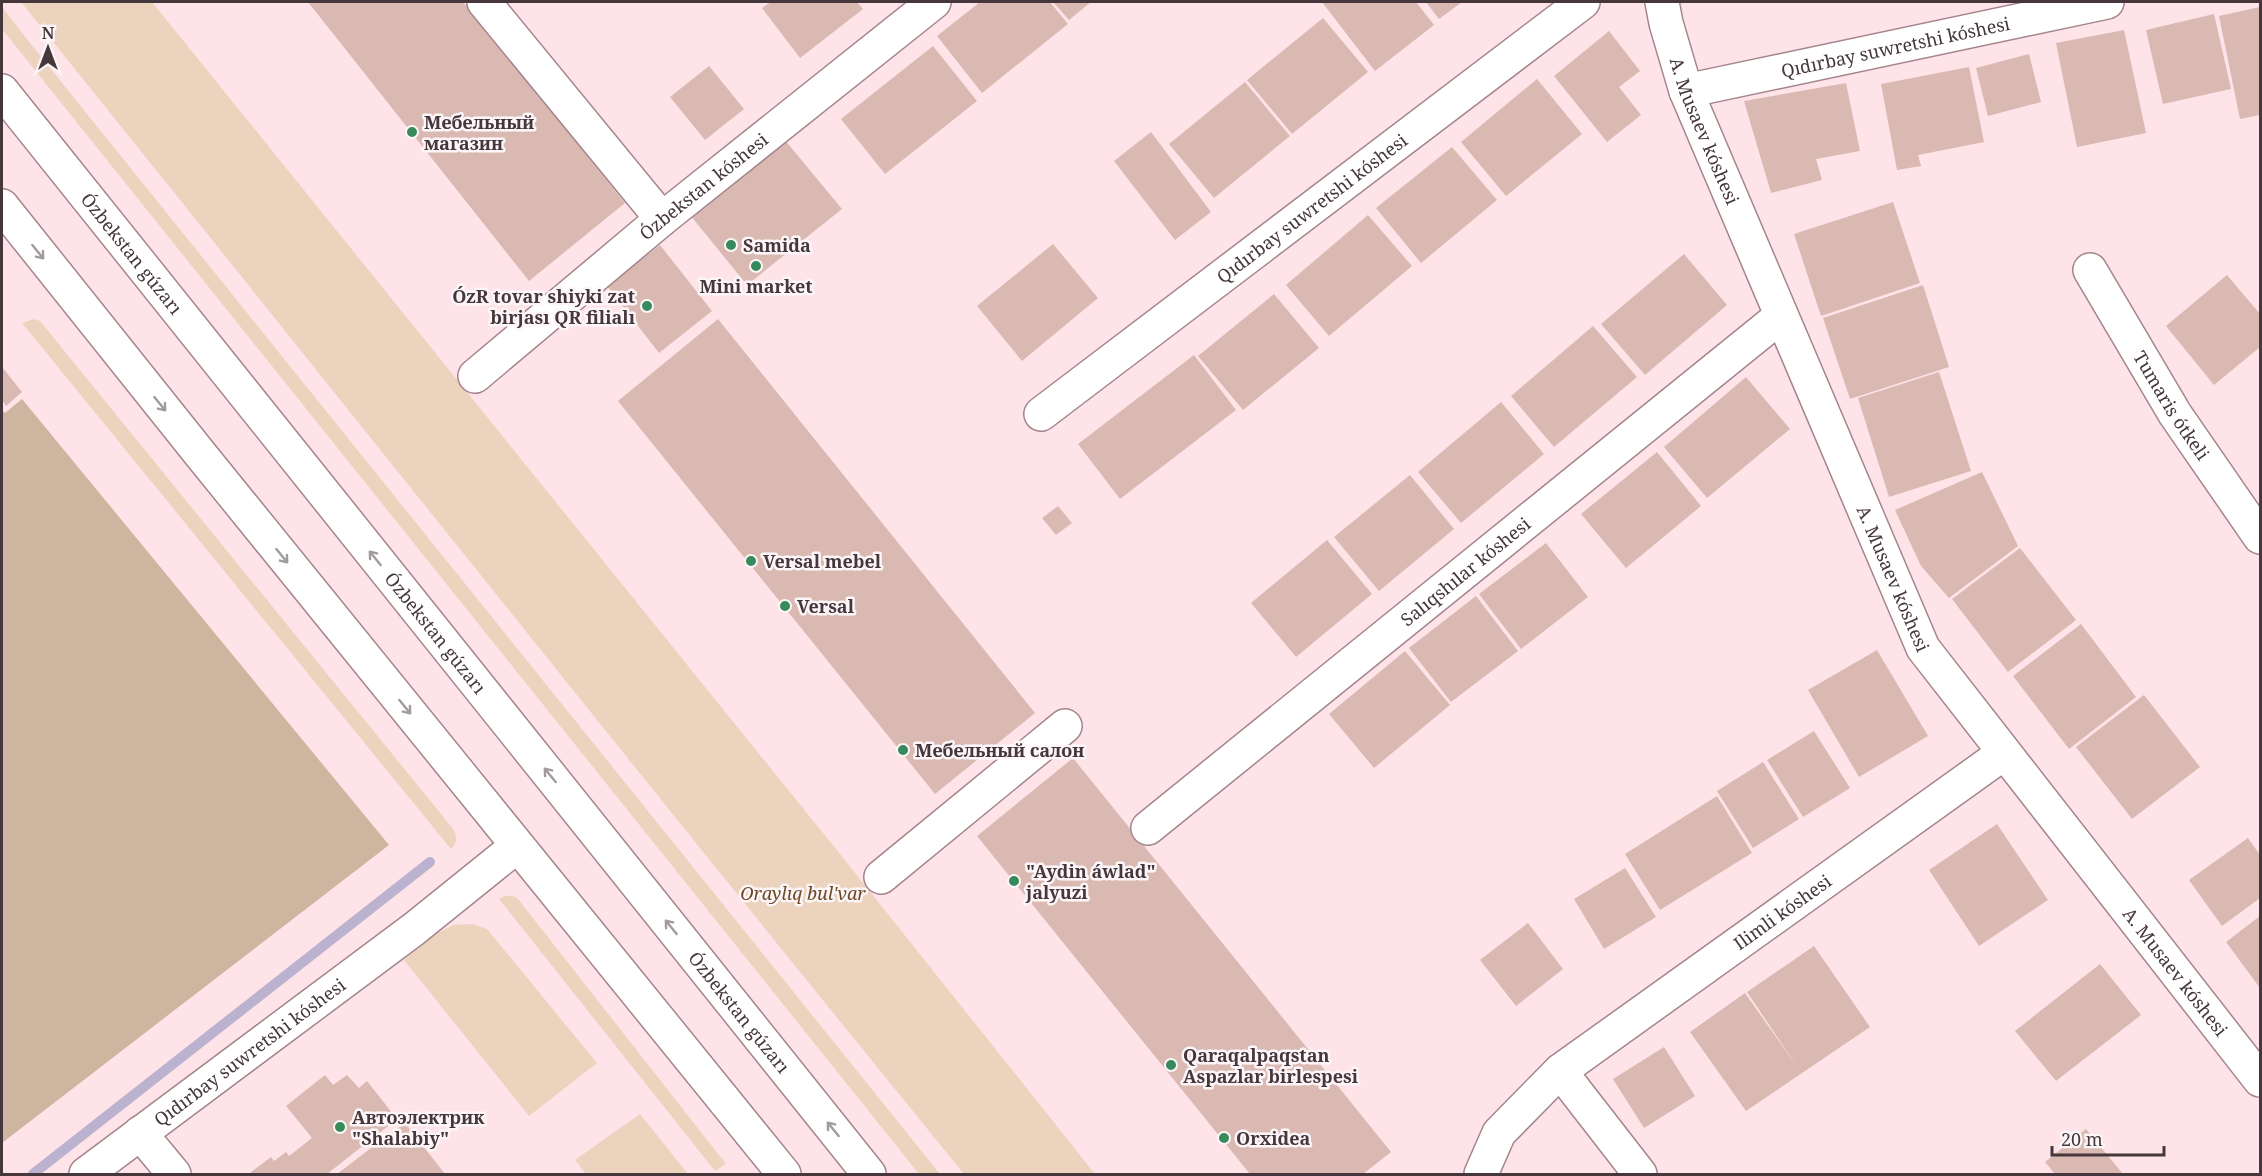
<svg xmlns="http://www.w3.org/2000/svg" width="2262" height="1176" font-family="'Noto Serif',serif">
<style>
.green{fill:#ecd3be}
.forest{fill:#ceb59f}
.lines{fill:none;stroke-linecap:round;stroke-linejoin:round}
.stream{stroke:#bbb2cf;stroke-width:10}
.building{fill:#d9b9b2}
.minor-casing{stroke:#a4858d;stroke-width:36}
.major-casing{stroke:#a4858d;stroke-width:36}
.minor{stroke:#fff;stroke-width:33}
.major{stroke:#fff;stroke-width:33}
.oneway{stroke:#a29b9d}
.poi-dot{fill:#368a5c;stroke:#fdf6f8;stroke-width:2}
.labels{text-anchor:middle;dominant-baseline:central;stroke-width:5;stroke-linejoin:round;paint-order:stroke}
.street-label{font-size:18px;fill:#45373b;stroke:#fdf6f8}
.poi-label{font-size:18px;font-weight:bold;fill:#45373b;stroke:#fdf6f8;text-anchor:start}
.park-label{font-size:18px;font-style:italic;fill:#6e4925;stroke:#fdf6f8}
</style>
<rect width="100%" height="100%" fill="#fee3e9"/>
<g class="green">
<path d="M21 2H152L844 859 1095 1174H964C647 785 335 392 21 2Z"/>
<path d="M2 7 34 48 940 1174H919L2 29Z"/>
<path d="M34 319 40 321 454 830C457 838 457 844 451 849L22 323Z"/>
<path d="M505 896H513L518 899 726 1164 715 1171 499 899Z"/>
<path d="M472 924 487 929 597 1063 529 1116 404 960 436 934 453 925Z"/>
<path d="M640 1114 688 1174H586L575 1160Z"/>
</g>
<path class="forest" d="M22 399 389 845 2 1143V410L5 413Z"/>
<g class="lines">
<path class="stream" d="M33 1174 430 862"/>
</g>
<g class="building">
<path d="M308 2H463L625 203 529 281Z"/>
<path d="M771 2H857L863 9 800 58 762 8Z"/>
<path d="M980 2H1050L1068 24 982 93 937 36Z"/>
<path d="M1053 2H1091L1069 20Z"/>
<path d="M1322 2H1416L1434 25 1375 71Z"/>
<path d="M1426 2H1462L1439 19Z"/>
<path d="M2260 7V115L2240 119 2219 16Z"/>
<path d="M2214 14 2231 89 2163 104 2146 30Z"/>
<path d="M1323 18 1368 72 1292 134 1247 80Z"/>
<path d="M2124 30 2146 133 2077 147 2056 43Z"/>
<path d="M1609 31 1640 71 1619 87 1641 115 1607 142 1554 76Z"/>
<path d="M933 46 977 101 885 174 841 119Z"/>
<path d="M2029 54 2041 102 1988 116 1976 68Z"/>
<path d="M709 66 744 109 705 140 670 97Z"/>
<path d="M1969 67 1984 142 1918 155 1921 166 1897 170 1881 84Z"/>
<path d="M1537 79 1582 134 1506 196 1461 142Z"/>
<path d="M1245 82 1290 136 1214 198 1169 144Z"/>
<path d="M1846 83 1860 151 1816 159 1822 180 1771 193 1744 101Z"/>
<path d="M1151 132 1211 212 1175 240 1114 161Z"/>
<path d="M784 139 842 209 747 285 690 215Z"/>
<path d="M1452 147 1497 200 1421 263 1376 208Z"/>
<path d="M1893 202 1920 283 1821 316 1794 234Z"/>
<path d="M1368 215 1412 266 1329 336 1286 285Z"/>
<path d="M1053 244 1098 298 1022 361 977 306Z"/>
<path d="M660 245 712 311 659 353 607 286Z"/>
<path d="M1684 254 1727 305 1645 375 1601 324Z"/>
<path d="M2227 275 2260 314V347L2214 385 2166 326Z"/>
<path d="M1923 285 1949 367 1850 399 1823 318Z"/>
<path d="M1274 294 1319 348 1243 410 1198 356Z"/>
<path d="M718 319 1035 713 935 794 618 401Z"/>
<path d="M1593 326 1637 377 1554 447 1511 396Z"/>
<path d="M1194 355 1236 410 1120 499 1078 444Z"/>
<path d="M2 367 22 392 6 406 2 400Z"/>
<path d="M1939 372 1971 471 1889 497 1858 398Z"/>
<path d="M1746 377 1790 429 1707 498 1664 447Z"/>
<path d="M1501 402 1544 454 1461 523 1418 472Z"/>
<path d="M1657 452 1701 506 1626 568 1581 514Z"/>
<path d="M1982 472 2018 546 1949 598 1921 566 1895 510Z"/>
<path d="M1410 475 1454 529 1379 591 1334 537Z"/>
<path d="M1058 506 1072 523 1056 535 1042 518Z"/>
<path d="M1327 540 1372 594 1296 657 1251 603Z"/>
<path d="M1546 543 1588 597 1521 649 1479 594Z"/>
<path d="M2020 548 2076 620 2008 672 1952 599Z"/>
<path d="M1476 596 1518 651 1451 702 1409 648Z"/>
<path d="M2081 624 2136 697 2069 749 2013 676Z"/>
<path d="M1877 650 1928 736 1859 777 1808 690Z"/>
<path d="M1405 651 1450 705 1374 768 1329 714Z"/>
<path d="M2144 695 2200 767 2132 819 2076 747Z"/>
<path d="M1814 731 1850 788 1803 817 1767 760Z"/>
<path d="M1073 758 1391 1152 1363 1174H1250L977 836Z"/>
<path d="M1763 762 1799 819 1753 848 1717 791Z"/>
<path d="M1717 796 1752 853 1660 910 1625 854Z"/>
<path d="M1997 824 2048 900 1979 946 1929 870Z"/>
<path d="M2248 838 2260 855V898L2222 926 2189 880Z"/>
<path d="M1625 868 1656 917 1604 949 1574 899Z"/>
<path d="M2260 916V988L2226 942Z"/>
<path d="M1528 923 1563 969 1516 1006 1480 960Z"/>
<path d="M1814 946 1870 1027 1746 1111 1690 1032 1745 993 1798 1068 1747 992Z"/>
<path d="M2100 964 2141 1015 2056 1081 2015 1031Z"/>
<path d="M1664 1047 1695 1096 1644 1128 1613 1079Z"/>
<path d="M325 1075 333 1085 347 1075 359 1088 367 1081 397 1119 327 1174H253L251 1172 271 1157 274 1161 286 1152 289 1156 312 1138 286 1106Z"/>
<path d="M405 1123 445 1174H337L375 1145Z"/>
<path d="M2086 1129 2123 1174H2055L2045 1162Z"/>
</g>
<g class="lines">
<defs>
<g id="minor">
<path d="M484 2 662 219"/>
<path id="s1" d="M1662 2 1666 23 1686 91 1923 648 2260 1080"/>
<path id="s2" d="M1686 91 2107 2"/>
<path id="s3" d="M2090 270 2175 414 2260 537"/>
<path id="s4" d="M475 376 662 219 934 2"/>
<path id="s5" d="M1041 414 1583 2"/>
<path id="s6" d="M1148 828 1781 316"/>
<path d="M881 877 1065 726"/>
<path d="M1560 1071 1640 1174"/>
<path d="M140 1133 174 1174"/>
<path id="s7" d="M86 1174 414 929 517 846"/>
<path id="s8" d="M1481 1174 1499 1133 1560 1071 2004 753"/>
</g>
<g id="major">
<path id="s9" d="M2 91 869 1174"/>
<path d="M2 206 201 455 784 1174"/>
</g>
</defs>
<use href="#minor" class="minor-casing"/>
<use href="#major" class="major-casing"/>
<use href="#minor" class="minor"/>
<use href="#major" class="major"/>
</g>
<defs><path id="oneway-shaft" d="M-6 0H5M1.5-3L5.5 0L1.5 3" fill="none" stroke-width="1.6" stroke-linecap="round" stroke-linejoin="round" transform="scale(1.5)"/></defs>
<g class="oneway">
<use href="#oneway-shaft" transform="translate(38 252) rotate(51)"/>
<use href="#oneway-shaft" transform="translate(160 404) rotate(51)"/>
<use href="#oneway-shaft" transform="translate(282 556) rotate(51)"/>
<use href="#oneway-shaft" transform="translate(375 558) rotate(-129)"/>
<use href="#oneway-shaft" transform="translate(405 707) rotate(51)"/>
<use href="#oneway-shaft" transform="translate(550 775) rotate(-129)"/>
<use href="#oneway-shaft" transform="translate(671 927) rotate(-129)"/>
<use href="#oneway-shaft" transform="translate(833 1129) rotate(-129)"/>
</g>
<g class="poi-dot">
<circle cx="412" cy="132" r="6"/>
<circle cx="731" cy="245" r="6"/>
<circle cx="756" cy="266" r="6"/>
<circle cx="647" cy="306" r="6"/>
<circle cx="751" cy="561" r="6"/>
<circle cx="785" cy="606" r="6"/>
<circle cx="903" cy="750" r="6"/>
<circle cx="1014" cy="881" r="6"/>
<circle cx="1171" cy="1065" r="6"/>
<circle cx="340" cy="1127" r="6"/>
<circle cx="1224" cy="1138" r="6"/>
</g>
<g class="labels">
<g class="street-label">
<text stroke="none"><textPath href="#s2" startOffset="214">Qıdırbay suwretshi kóshesi</textPath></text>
<text stroke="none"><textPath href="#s1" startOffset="136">A. Musaev kóshesi</textPath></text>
<text stroke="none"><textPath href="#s4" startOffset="297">Ózbekstan kóshesi</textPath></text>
<text stroke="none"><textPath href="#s5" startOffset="340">Qıdırbay suwretshi kóshesi</textPath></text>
<text stroke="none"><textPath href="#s9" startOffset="208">Ózbekstan gúzarı</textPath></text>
<text stroke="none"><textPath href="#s3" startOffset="158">Tumaris ótkeli</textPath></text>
<text stroke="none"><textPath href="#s6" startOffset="408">Salıqshılar kóshesi</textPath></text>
<text stroke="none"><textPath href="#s1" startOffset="622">A. Musaev kóshesi</textPath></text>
<text stroke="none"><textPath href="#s9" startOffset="694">Ózbekstan gúzarı</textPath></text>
<text stroke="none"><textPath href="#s8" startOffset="405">Ilimli kóshesi</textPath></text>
<text stroke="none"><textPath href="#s1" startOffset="1108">A. Musaev kóshesi</textPath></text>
<text stroke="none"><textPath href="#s9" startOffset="1180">Ózbekstan gúzarı</textPath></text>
<text stroke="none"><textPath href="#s7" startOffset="204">Qıdırbay suwretshi kóshesi</textPath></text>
</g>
<g class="poi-label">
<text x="424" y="122">Мебельный<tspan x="424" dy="21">магазин</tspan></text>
<text x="743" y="245">Samida</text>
<text x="756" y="286" text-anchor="middle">Mini market</text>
<text x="635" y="296" text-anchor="end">ÓzR tovar shiyki zat<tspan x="635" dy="21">birjası QR filialı</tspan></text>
<text x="763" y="561">Versal mebel</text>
<text x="797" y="606">Versal</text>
<text x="915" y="750">Мебельный салон</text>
<text x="1026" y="871">"Aydin áwlad"<tspan x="1026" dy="21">jalyuzi</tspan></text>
<text x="1183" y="1055">Qaraqalpaqstan<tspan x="1183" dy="21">Aspazlar birlespesi</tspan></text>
<text x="352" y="1117">Автоэлектрик<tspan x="352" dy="21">"Shalabiy"</tspan></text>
<text x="1236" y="1138">Orxidea</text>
</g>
<g class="park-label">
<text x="803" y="893">Oraylıq bul'var</text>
</g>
</g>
<rect width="2262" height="1176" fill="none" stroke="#45373b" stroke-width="6"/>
<g transform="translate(48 48)" stroke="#fdf6f8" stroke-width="4.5" paint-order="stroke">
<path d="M0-4.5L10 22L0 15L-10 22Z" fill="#45373b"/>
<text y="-9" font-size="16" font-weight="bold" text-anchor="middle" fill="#45373b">N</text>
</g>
<path d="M2052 1146v9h112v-9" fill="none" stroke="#45373b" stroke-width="3"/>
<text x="2061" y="1146" font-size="18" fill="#45373b" stroke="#fdf6f8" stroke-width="4.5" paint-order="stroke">20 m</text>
</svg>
